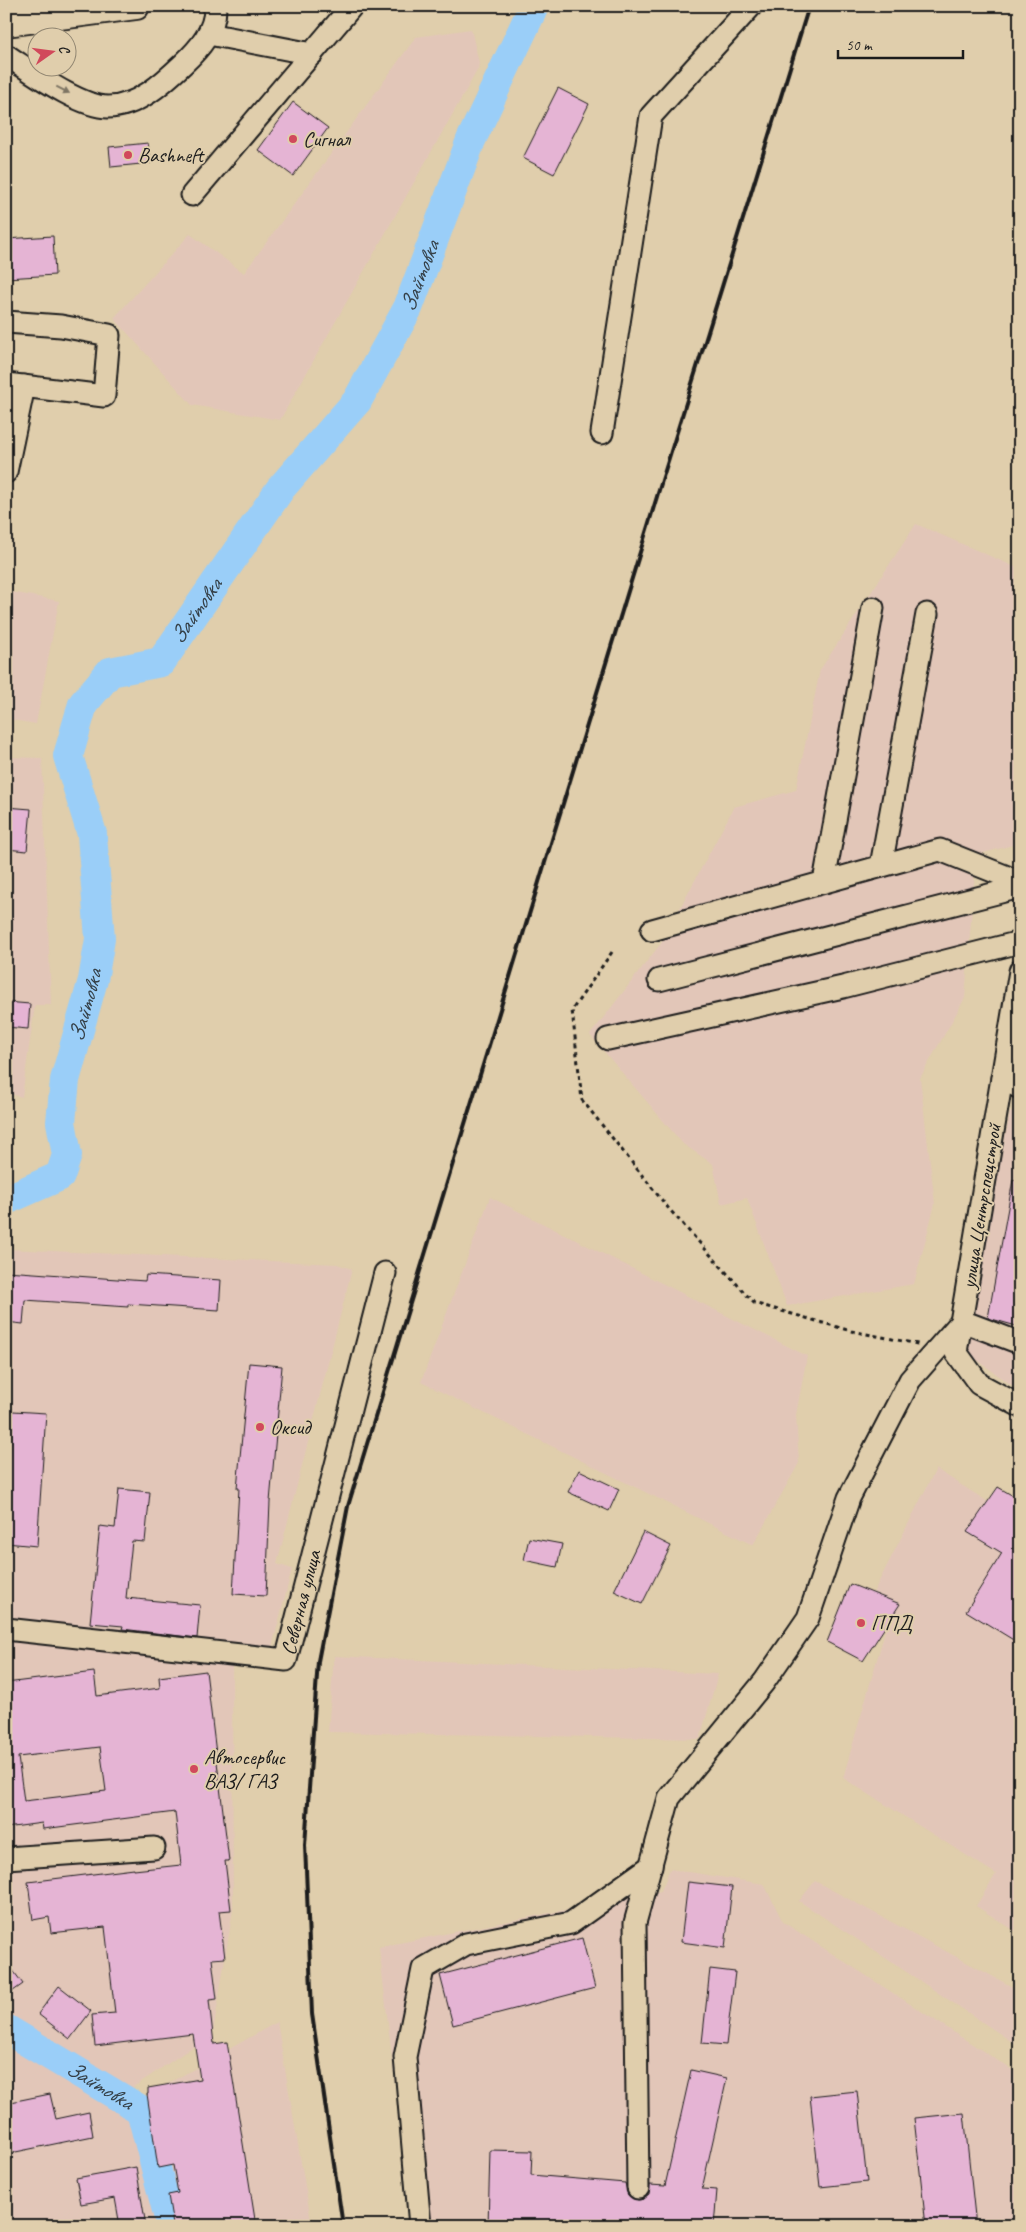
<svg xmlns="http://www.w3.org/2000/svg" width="1026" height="2232" font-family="Caveat,sans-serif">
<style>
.built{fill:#e2c6b8}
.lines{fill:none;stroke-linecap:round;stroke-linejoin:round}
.river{stroke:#9acef8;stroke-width:30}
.building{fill:#e5b4d4;stroke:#1c1c1c;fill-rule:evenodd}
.minor-casing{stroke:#1c1c1c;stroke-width:25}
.major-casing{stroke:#1c1c1c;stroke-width:30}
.path{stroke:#1c1c1c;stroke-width:3;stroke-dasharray:4 4;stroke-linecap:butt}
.minor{stroke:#e0ceac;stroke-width:21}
.major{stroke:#e0ceac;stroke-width:26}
.rail{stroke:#1c1c1c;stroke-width:4}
.oneway{fill:#7e7564}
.poi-dot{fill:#d1495b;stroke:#e0ceac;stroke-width:2}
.labels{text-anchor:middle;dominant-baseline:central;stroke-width:4;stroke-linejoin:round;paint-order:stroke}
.poi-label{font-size:21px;fill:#1c1c1c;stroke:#e0ceac;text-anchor:start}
.street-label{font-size:21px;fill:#1c1c1c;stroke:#e0ceac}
.water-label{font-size:22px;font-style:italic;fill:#354048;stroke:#e0ceac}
</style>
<rect width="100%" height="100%" fill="#e0ceac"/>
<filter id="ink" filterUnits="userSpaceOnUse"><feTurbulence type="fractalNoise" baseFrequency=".02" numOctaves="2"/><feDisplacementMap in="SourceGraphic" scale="10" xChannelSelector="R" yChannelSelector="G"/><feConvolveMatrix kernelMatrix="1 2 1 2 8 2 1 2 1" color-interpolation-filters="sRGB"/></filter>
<g filter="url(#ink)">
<g class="built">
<path d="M471 29 479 63 478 69 280 420 192 405 114 318 190 234 244 273 416 37Z"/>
<path d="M916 524 1020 569V843L976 855 965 998 920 1078 935 1204 914 1284 787 1306 747 1198 721 1204 713 1164 683 1144 590 1035 662 942 734 807 796 790 820 670Z"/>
<path d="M6 591 59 601 36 724 6 719Z"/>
<path d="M6 757 42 758 51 1005H35L22 1097 6 1093Z"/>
<path d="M1010 1112 1020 1114V1391L970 1355 966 1337Z"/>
<path d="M490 1197 807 1356 796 1415 799 1463 753 1545 421 1382Z"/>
<path d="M6 1249 337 1264 352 1269 277 1564 292 1569 272 1647 37 1629 6 1624Z"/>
<path d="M936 1469 1020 1522V1934L976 1906 996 1874 843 1778 888 1621 866 1607Z"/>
<path d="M6 1639 232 1664 233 1909 213 2033 129 2090 158 2226H6Z"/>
<path d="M334 1656 718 1674 700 1739 328 1732Z"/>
<path d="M670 1869 764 1884 783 1922 1020 2075V2226H412L379 1947 661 1891Z"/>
<path d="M815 1881 1020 1991V2047L799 1901Z"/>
<path d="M277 2022 312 2226H183L155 2091Z"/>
</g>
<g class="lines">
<g class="river">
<path id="s1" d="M6 1200 60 1176 67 1155 61 1122 65 1080 93 980 100 939 92 834 68 756 83 704 110 672 161 662 281 488 357 401 408 308 471 140 534 6"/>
<path id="s2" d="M6 2029 141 2110 171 2226"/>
</g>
</g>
<g class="building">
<path d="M558 88 589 104 554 174 523 158Z"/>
<path d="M293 102 328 128 293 176 258 150Z"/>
<path d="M148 143 151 163 111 167 109 147Z"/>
<path d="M53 236 55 275 6 278V239Z"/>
<path d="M6 807 31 809 27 851 6 849Z"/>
<path d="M6 1002 30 1004 28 1029 6 1027Z"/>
<path d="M1013 1180 1020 1181V1327L988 1318Z"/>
<path d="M6 1271 145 1281 146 1275 221 1280 219 1310 128 1304V1307L25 1300 23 1324 6 1322Z"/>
<path d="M249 1363 282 1366 270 1502 266 1596 233 1594 239 1488H237Z"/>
<path d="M13 1411 46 1413 37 1546 6 1543V1507Z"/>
<path d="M579 1470 619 1489 609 1511 568 1492Z"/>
<path d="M998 1487 1020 1500V1644L966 1611 1002 1553 967 1532Z"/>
<path d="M119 1489 150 1492 145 1542 132 1541 126 1598 200 1605 197 1638 122 1629 123 1626 90 1623 100 1526 115 1528Z"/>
<path d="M643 1532 671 1546 642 1604 614 1591Z"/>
<path d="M529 1538 562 1544 557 1567 524 1560Z"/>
<path d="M850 1584 900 1604 863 1661 827 1642Z"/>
<path d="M206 1671 229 1861H225L231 1910 219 1911 225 1958 212 1959 217 1999 209 2000 214 2044 227 2042 256 2226 173 2225 168 2195 178 2193 173 2165 158 2168 147 2094H148V2088L200 2079 193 2034 95 2046 92 2015 115 2013 105 1927 51 1933 49 1917 33 1920 28 1882 134 1869V1870L181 1865 175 1812 43 1829 42 1823 6 1828V1683L94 1672 97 1696 160 1688 159 1677ZM100 1747 106 1791 24 1801 18 1757Z"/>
<path d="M688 1882 732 1887 725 1948 681 1942Z"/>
<path d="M582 1938 595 1988 453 2025 440 1975Z"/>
<path d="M6 1961 23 1984 6 1996Z"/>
<path d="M710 1969 735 1972 726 2045 702 2043Z"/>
<path d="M59 1986 91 2011 70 2039 38 2014Z"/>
<path d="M691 2070 727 2078 702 2189 717 2190 714 2226H488L490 2150 532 2151 531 2175 625 2183 628 2195 638 2200 644 2199 649 2195 650 2185 665 2186Z"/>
<path d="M857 2091 867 2182 820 2187 810 2096Z"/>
<path d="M50 2094 56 2119 89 2112 93 2136 6 2154V2103Z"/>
<path d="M964 2113 976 2226H926L914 2118Z"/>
<path d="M136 2167 146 2226H120L115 2198 81 2204 76 2178Z"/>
</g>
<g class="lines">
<defs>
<g id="minor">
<path d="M209 34 312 54"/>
<path d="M6 55C31 71 79 107 108 107 137 107 163 83 183 64 199 49 216 30 215 6"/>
<path d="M192 195 352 6"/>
<path d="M6 322 61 326 109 335 104 396 6 384"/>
<path d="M602 433 651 116 751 6"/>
<path d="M6 472 24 386"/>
<path d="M881 866 927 614"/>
<path d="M824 882 873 608"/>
<path d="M652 930 940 850 1020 882"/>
<path d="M1020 971 956 1352 979 1384 1020 1406"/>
<path d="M659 980 1020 887"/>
<path d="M608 1039 843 987 1020 942"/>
<path d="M1002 1078 1020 1088"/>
<path id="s3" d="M6 1629 286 1660 385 1273"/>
<path d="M6 1858 154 1848"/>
<path d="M638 2188 635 1923 669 1798 764 1682 808 1618 849 1498 910 1380 962 1321 1020 1343"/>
<path d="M420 2226 405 2057 423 1969 466 1944 571 1923 651 1866"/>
</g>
<path id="major" d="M6 23 136 6"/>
</defs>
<use href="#minor" class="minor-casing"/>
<use href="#major" class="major-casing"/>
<path class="path" d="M612 952 572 1010 582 1100 669 1209 754 1303 851 1331 918 1344"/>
<use href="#minor" class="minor"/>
<use href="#major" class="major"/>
<path class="rail" d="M343 2226 312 2014 305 1845 318 1661 348 1506 659 490 809 6"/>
</g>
<defs><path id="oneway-solid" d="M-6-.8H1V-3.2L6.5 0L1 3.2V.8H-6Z" transform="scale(1.25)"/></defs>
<use class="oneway" href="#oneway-solid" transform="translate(63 90) rotate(27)"/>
</g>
<g class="poi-dot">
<circle cx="293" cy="139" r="5"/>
<circle cx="128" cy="155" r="5"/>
<circle cx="260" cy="1427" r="5"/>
<circle cx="861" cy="1623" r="5"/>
<circle cx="194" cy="1769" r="5"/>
</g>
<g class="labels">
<g class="poi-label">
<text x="303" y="139">Сигнал</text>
<text x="138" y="155">Bashneft</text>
<text x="270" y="1427">Оксид</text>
<text x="871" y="1623">ППД</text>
<text x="204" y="1757">Автосервис<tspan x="204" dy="24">ВАЗ/ ГАЗ</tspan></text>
</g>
<g class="street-label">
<text transform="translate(981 1206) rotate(-81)">улица Центрспецстрой</text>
<text stroke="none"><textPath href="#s3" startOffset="341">Северная улица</textPath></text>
</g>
<g class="water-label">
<text stroke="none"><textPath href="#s1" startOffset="1104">Зайтовка</textPath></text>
<text stroke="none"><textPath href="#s1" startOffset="699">Зайтовка</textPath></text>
<text stroke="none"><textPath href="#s1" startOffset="234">Зайтовка</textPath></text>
<text stroke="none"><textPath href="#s2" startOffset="109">Зайтовка</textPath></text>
</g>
</g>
<rect width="1026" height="2232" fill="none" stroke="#e0ceac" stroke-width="25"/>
<rect x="12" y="12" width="1001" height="2207" fill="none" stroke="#1c1c1c" stroke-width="2" filter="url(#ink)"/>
<g transform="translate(52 52) rotate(76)"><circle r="24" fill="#e0ceac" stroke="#928772"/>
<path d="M0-4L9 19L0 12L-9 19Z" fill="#d1495b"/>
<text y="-8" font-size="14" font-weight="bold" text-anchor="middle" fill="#1c1c1c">С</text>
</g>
<path d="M838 50v8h125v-8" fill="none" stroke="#1c1c1c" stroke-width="2.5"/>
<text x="846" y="50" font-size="15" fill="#1c1c1c" stroke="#e0ceac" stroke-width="4" paint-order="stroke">50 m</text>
</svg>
